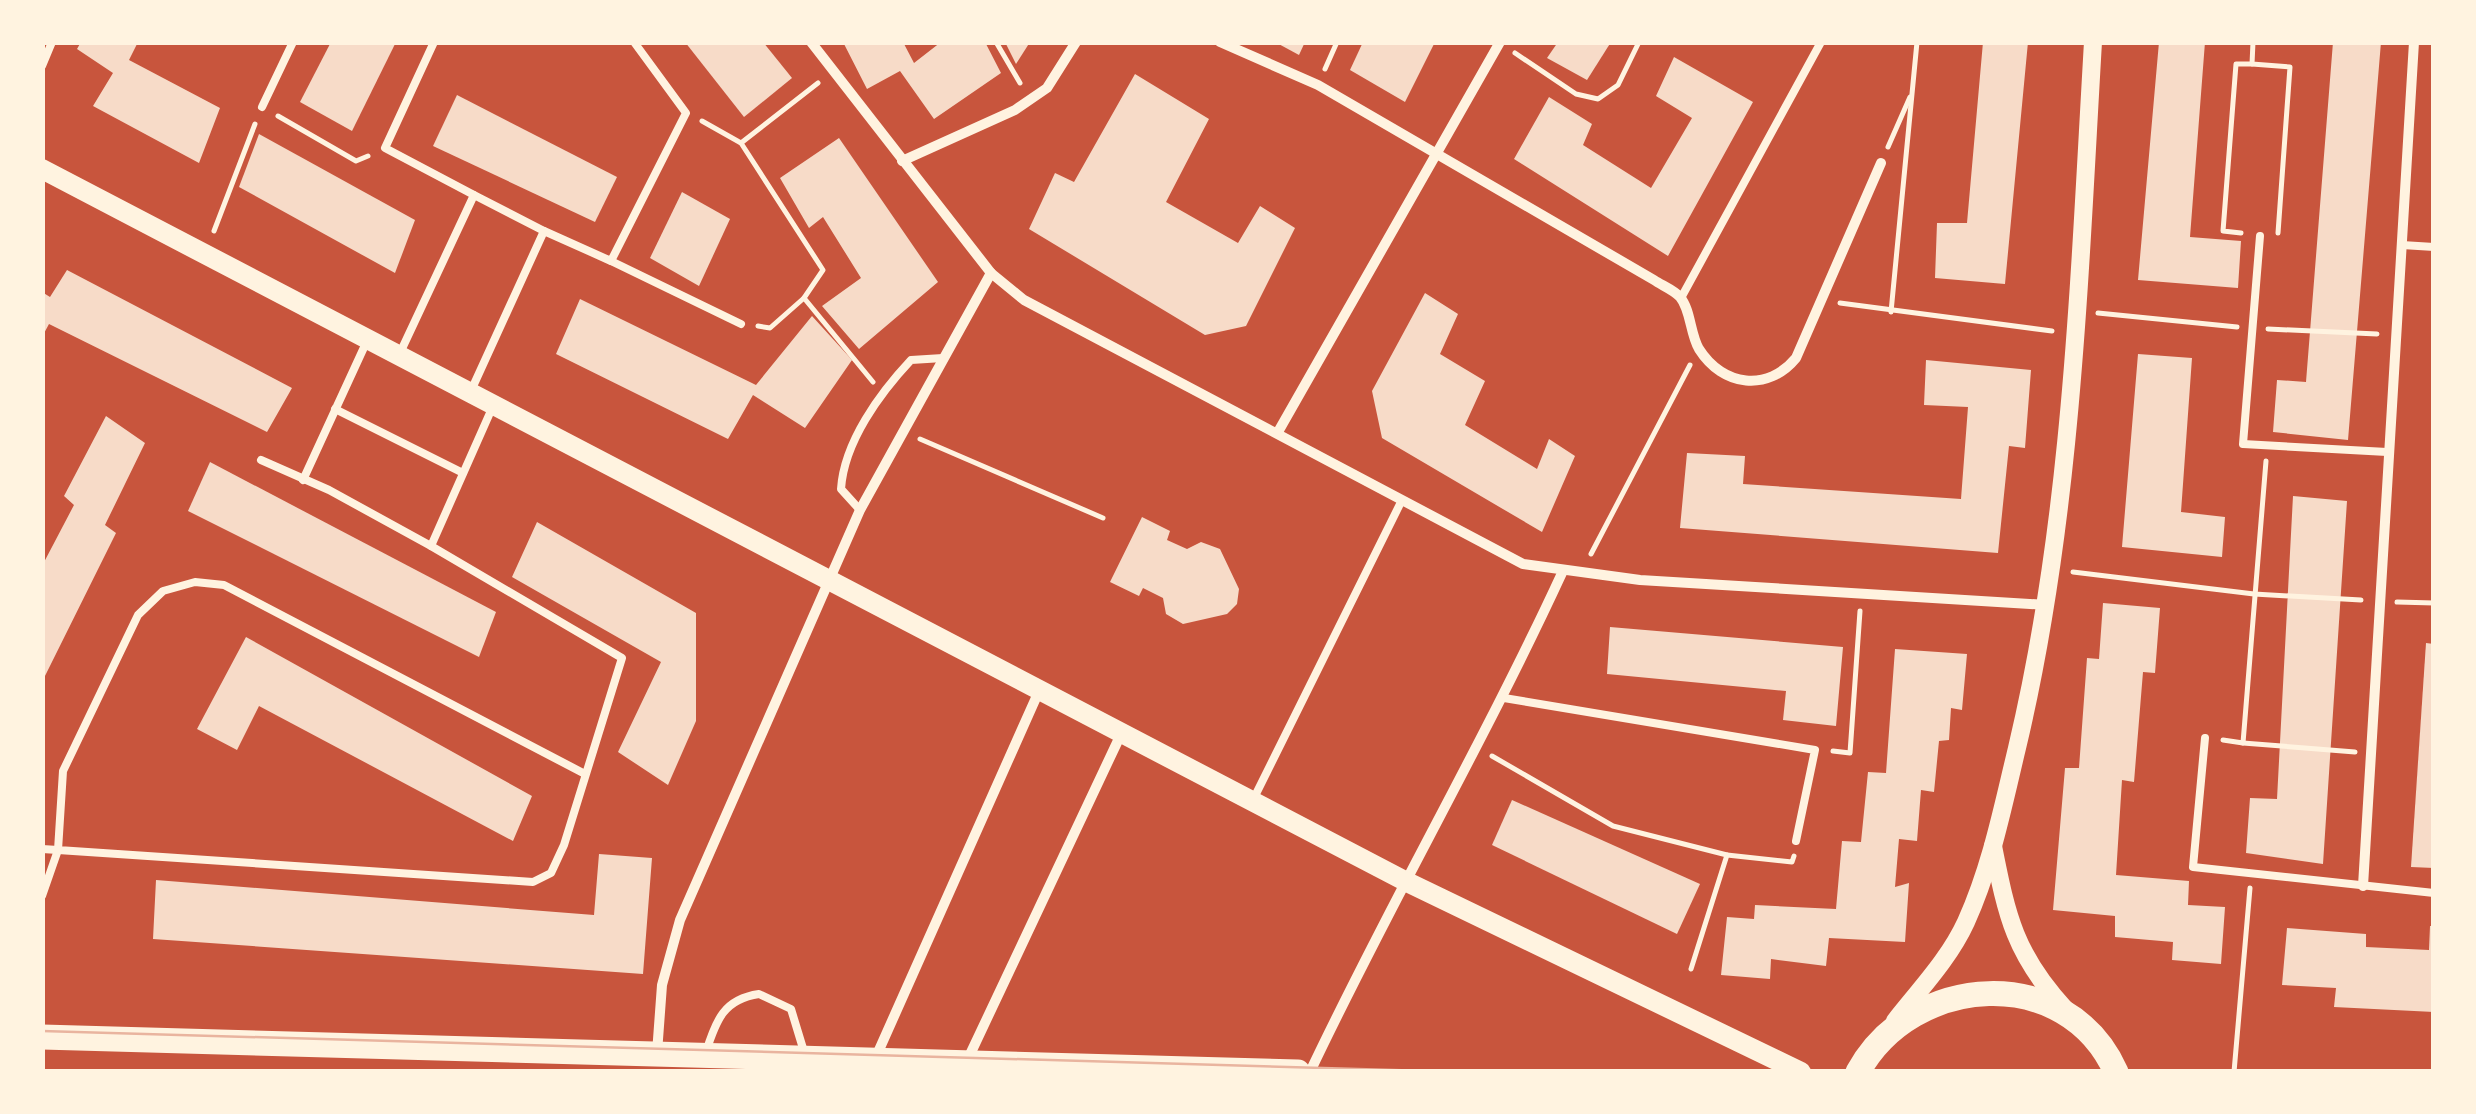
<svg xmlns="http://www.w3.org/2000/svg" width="2476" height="1114" font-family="'Asap Condensed',sans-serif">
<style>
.building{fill:#f7dbc8}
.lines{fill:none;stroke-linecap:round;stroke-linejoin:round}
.path{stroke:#fff3e0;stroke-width:5}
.service{stroke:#fff3e0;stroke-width:8}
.minor{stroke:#fff3e0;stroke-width:10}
.tertiary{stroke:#fff3e0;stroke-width:18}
.secondary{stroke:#fff3e0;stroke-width:20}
.primary{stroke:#fff3e0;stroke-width:25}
.tram{stroke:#e9b49f;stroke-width:2.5}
</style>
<rect width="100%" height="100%" fill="#c8553d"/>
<g class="building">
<path d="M81 42H138L129 60 220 108 199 163 93 106 113 73 77 49Z"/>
<path d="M331 42H396L352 131 300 102Z"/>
<path d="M685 42H763L792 78 744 117Z"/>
<path d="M843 42H903L914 63 941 42H985L1001 73 934 119 900 71 867 89Z"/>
<path d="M1005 42H1030L1016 64Z"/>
<path d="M1275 42H1305L1299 55Z"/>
<path d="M1363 42H1435L1405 102 1350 70Z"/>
<path d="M1558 42H1611L1587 80 1547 58Z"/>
<path d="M1983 42H2028L2005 284 1935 278 1937 223H1967Z"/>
<path d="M2159 42H2205L2190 237 2241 241 2238 288 2138 280Z"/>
<path d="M2333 42H2381L2348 440 2273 432 2277 380 2306 382Z"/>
<path d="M1674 57 1753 102 1668 256 1514 159 1549 97 1592 124 1583 145 1651 188 1692 118 1656 96Z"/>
<path d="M1135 74 1209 119 1166 202 1238 243 1260 206 1295 228 1246 326 1205 335 1029 229 1055 173 1074 182Z"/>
<path d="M457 95 617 177 595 222 433 146Z"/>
<path d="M259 134 415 220 395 273 239 187Z"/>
<path d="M839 138 938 282 859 349 822 306 861 278 823 217 809 228 780 178Z"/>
<path d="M682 192 730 219 699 286 650 258Z"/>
<path d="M67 270 292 388 267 432 49 324 42 337V292L50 297Z"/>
<path d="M1425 293 1458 314 1440 354 1485 381 1465 425 1537 469 1549 439 1575 456 1542 532 1382 438 1372 391Z"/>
<path d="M580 299 756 385 812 316 852 360 805 428 753 395 728 439 556 354Z"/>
<path d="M2138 354 2192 358 2181 512 2225 517 2222 557 2122 547Z"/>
<path d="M1926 360 2031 370 2025 448 2009 446 1998 553 1680 528 1687 453 1745 456 1743 484 1961 499 1968 407 1924 405Z"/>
<path d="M106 416 145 443 105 525 116 533 42 682V566L74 505 64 496Z"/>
<path d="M210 462 496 612 479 657 188 511Z"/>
<path d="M2293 496 2347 501 2323 864 2246 853 2250 798 2277 799Z"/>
<path d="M1142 517 1170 531 1167 540 1187 549 1201 542 1220 549 1239 589 1237 604 1227 614 1183 624 1166 614 1163 598 1143 588 1139 596 1110 582Z"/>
<path d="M537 522 696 613V721L668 785 618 752 661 662 512 577Z"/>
<path d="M2103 603 2160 608 2155 673 2143 672 2134 782 2122 780 2116 875 2189 881 2188 905 2225 907 2221 964 2172 960 2173 942 2115 937V916L2053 910 2065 768H2079L2087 658 2099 659Z"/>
<path d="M1610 627 1843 647 1836 726 1783 720 1786 691 1607 674Z"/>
<path d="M246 637 532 796 513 841 259 706 237 750 197 729Z"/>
<path d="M2426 643 2434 644V868L2411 867Z"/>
<path d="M1895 649 1967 654 1962 710 1951 708 1949 740 1939 741 1934 792 1921 790 1917 841 1899 839 1895 887 1909 883 1905 942 1829 938 1826 966 1771 959 1770 979 1721 975 1727 917 1754 919 1755 905 1836 909 1842 841 1861 842 1868 772 1886 773Z"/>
<path d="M1512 800 1700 884 1677 934 1492 845Z"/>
<path d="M599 854 652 858 643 974 153 939 156 880 594 915Z"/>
<path d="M2430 926H2434V1012L2334 1007 2336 988 2282 985 2287 928 2366 934V947L2429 950Z"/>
</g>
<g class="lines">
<g class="path">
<path d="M996 42 1020 83"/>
<path d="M2253 42 2252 64 2290 67 2278 233"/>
<path d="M1515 53 1576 94 1598 99 1618 85 1639 42"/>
<path d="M1325 69 1337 42"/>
<path d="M278 116 356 161 368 156"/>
<path d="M702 121 741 143 823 270 804 298 873 382"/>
<path d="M741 143 818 83"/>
<path d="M1888 147 1910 97"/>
<path d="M214 231 255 124"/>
<path d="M2241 233 2223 231 2236 64H2252"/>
<path d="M1840 303 2052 331"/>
<path d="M1891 312 1917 42"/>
<path d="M2098 313 2237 327"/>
<path d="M758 326 770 328 804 298"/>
<path d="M2268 329 2377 334"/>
<path d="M920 439 1103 518"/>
<path d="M1591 554 1690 365"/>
<path d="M2073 572 2254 594 2361 600"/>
<path d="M2397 602 2434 603"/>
<path d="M2223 740 2243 743 2266 461"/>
<path d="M2243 743 2355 752"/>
<path d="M1833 751 1850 753 1860 611"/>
<path d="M1492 756 1613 826 1727 855"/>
<path d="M1691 969 1727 855 1792 862 1794 856"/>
<path d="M2234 1072 2250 888"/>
</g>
<g class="service">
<path d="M42 66 52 42"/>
<path d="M262 107 293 42"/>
<path d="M474 195 544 231"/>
<path d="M2260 236 2243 444 2387 452"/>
<path d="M2402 245 2434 247"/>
<path d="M611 261 741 324"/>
<path d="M1681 298 1821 42"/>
<path d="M400 353 474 195 385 148 434 42"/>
<path d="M470 393 544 231 611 261 686 113 634 42"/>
<path d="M493 406 431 546 622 658 564 845 551 873 533 882 58 850 63 771 138 615 163 591 195 582 224 585 585 774"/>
<path d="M335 409 463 473"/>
<path d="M261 460 329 490 431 546"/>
<path d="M303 480 366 343"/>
<path d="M860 510 841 489C844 442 880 393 911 360L943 358"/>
<path d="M1504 698 1815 750 1796 841"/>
<path d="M2205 738 2193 867 2434 893"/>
<path d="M1253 800 1401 502"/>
<path d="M42 849 58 850 42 896"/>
<path d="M706 1052C716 1020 724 999 759 994L791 1009 805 1055"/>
</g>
<g class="minor">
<path d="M811 42 991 273 1024 300 1523 564 1640 580 2047 605"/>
<path d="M1220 42 1318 85 1654 280C1661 285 1674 290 1680 297 1691 310 1690 334 1699 349 1723 387 1768 392 1796 358L1881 163"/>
<path d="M902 161 1015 110 1047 88 1076 42"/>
<path d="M1278 432 1500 42"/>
<path d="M2363 886 2414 42"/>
<path d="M657 1053 662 985 680 920 860 510 991 273"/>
<path d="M875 1059 1039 691"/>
<path d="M966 1063 1122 732"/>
<path d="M1310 1072C1390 903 1484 742 1562 573"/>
</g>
<g class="tertiary">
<path d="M1993 846C2007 917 2015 955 2066 1010"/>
<path d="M1895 1021C1920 989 1949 959 1966 922 1991 867 2003 806 2017 748 2072 517 2079 279 2093 42"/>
</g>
<path class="secondary" d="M42 169 1405 881 1801 1072"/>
<g class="primary">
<path d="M42 1037 1298 1072"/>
<path d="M1858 1072C1912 973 2067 962 2116 1072"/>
</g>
<path class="tram" d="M42 1031 1463 1072"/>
</g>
<rect width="2476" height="1114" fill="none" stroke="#fff3e0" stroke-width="90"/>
</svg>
